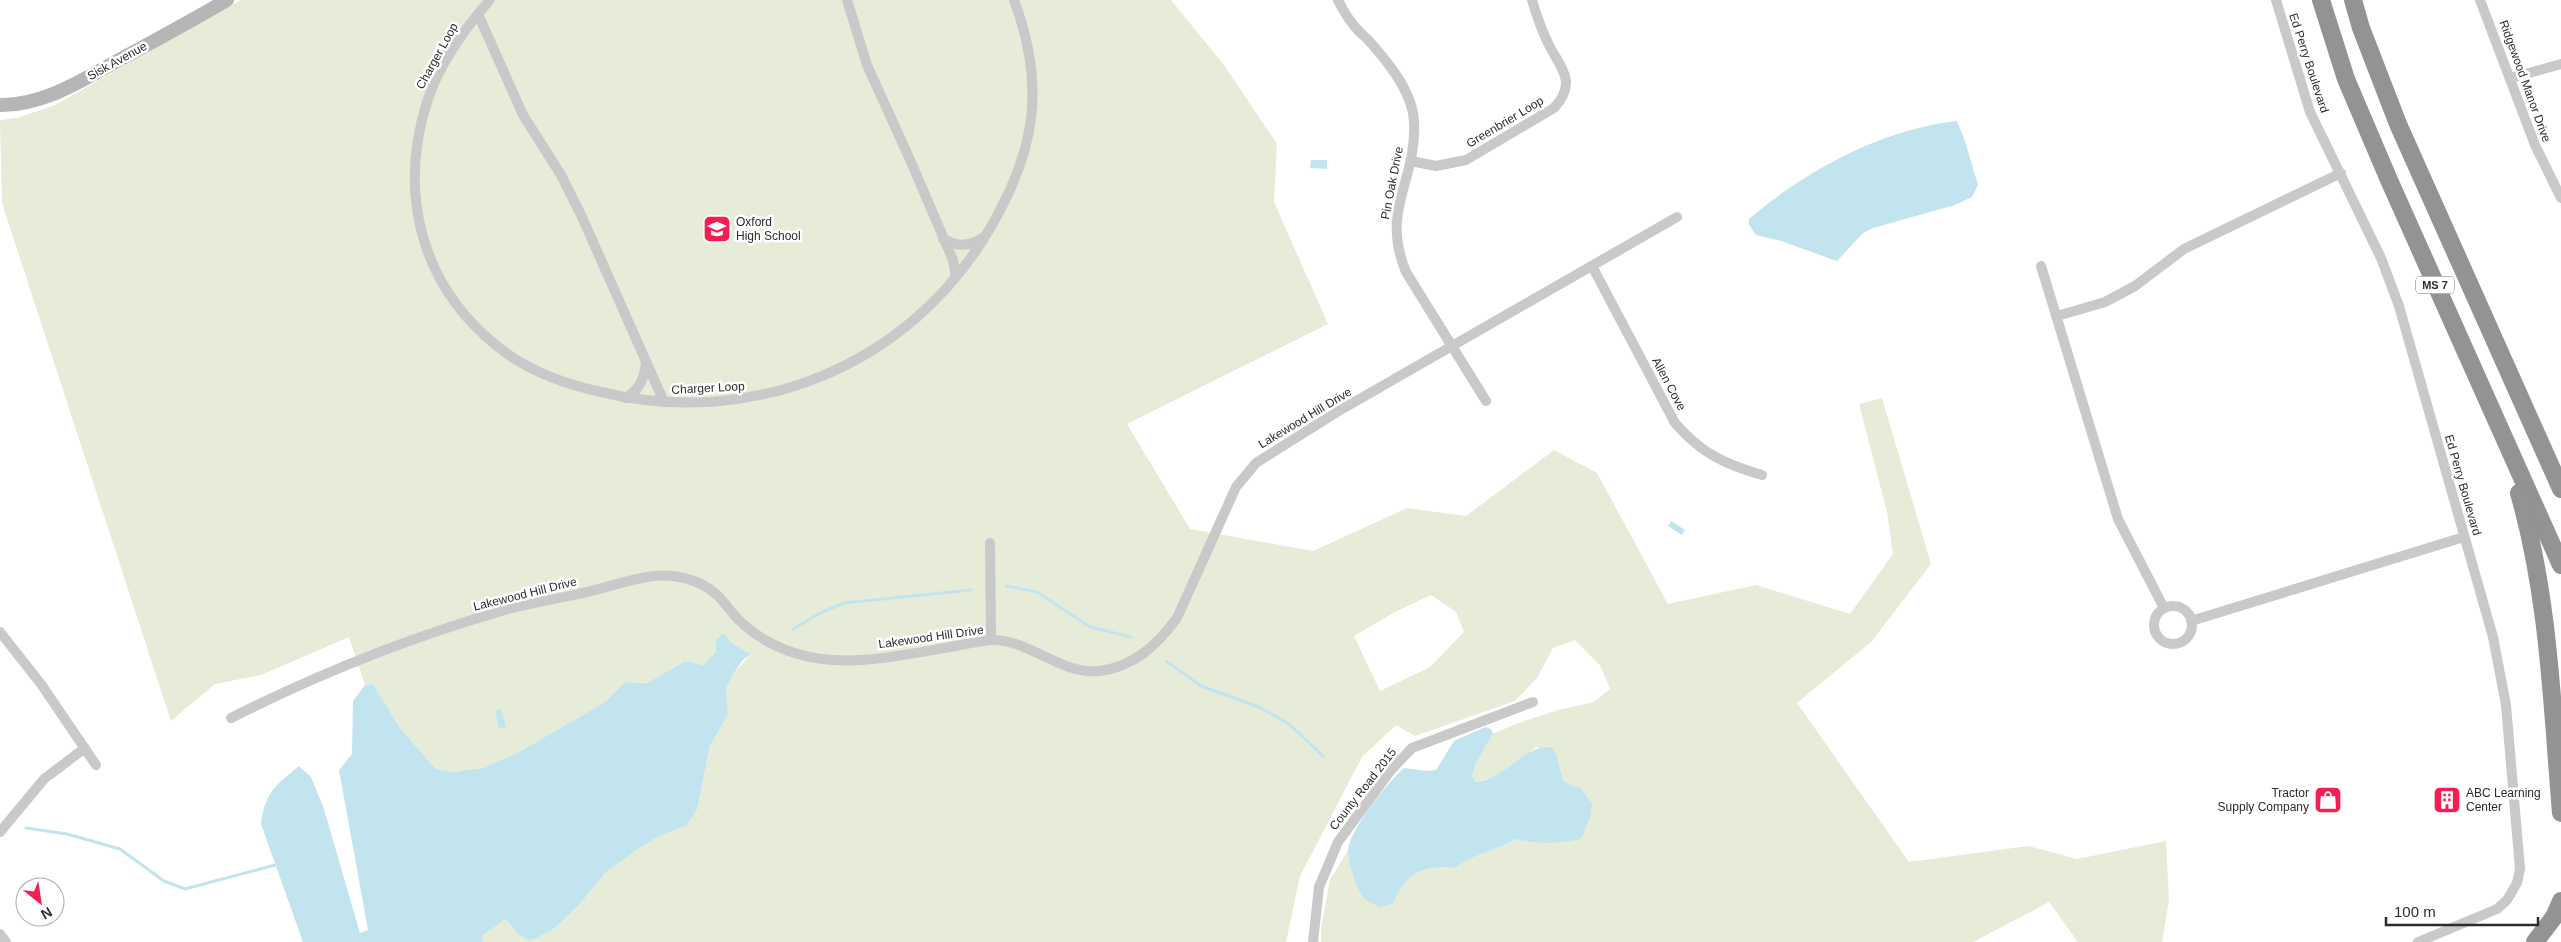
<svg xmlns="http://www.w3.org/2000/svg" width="2561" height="942" font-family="Helvetica,sans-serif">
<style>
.green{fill:#e6ecd8;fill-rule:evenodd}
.water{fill:#c2e4ee}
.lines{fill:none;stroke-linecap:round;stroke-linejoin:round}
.stream{stroke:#c2e4ee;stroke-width:3}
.street{stroke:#c9c9c9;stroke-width:10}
.secondary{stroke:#b6b6b6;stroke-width:14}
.highway{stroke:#939393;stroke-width:18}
.labels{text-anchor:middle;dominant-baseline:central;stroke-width:5;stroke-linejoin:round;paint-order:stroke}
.shield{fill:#fff;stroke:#6b6b6b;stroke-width:1}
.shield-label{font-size:11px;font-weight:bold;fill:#2c2c2c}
.street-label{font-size:12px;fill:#2c2c2c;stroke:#fff}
.poi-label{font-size:12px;fill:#2c2c2c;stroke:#fff;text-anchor:start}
</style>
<rect width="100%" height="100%" fill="#fff"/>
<path class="green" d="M241 0H1171L1224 65 1277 144 1274 202 1328 324 1127 424 1190 529 1313 551 1407 508 1466 516 1554 450 1597 473 1668 604 1756 585 1850 614 1893 554 1887 512 1859 404 1882 398 1931 564 1871 642 1797 703 1909 862 2028 846 2077 859 2166 841 2169 900 2162 942H2078L2049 902 1973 942H1321V928L1330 880 1348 850 1351 868 1394 903C1406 870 1424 866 1456 868 1474 853 1497 851 1516 839L1529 842 1572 786 1563 780 1557 756 1536 747 1500 776 1476 782 1472 776 1476 763 1493 734 1518 723 1558 710 1594 702 1610 689 1600 665 1575 640 1553 648 1537 678 1515 701 1415 736 1396 725 1362 757 1300 876 1286 942H483L482 936 506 919 516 932 537 938 555 928 580 904 606 872 638 849 661 835 686 826 697 810 710 746 728 714 726 689 734 673 751 654 732 643 717 640 716 652 703 665 685 661 647 683 625 682 605 702 519 752 484 769 454 772 436 769 400 728 373 684 365 685 349 637 261 675 215 684 171 721 2 203 0 120 17 118 55 105ZM1431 595 1456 612 1464 632 1430 667 1380 691 1354 636 1395 612Z"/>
<g class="water">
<path d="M1957 121 1964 138 1978 185 1972 197 1955 205 1873 228 1863 233 1837 261 1781 241 1756 235 1749 225V219C1805 171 1882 129 1957 121Z"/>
<path d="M1311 160H1327V169L1310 168Z"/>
<path d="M1671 521 1685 530 1682 535 1668 526Z"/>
<path d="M723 633 732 643 751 654 742 661 734 673 726 689 728 714 710 746 697 810 686 826 661 835 638 849 606 872 580 904 555 928 537 938 528 940 516 932 506 919 482 936 483 942H303L261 824C265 792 275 786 299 766L311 777 324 809 360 933 368 930 339 770 352 754 353 701 365 685 373 684 400 728 436 769 454 772 484 768 519 752 605 702 625 682 647 683 685 661 703 665 716 652V640Z"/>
<path d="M501 709 506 727 499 729 495 711Z"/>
<path d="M1485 727 1491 729 1493 734 1476 763 1472 776 1476 782C1509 778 1521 745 1552 747L1557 756 1563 780 1572 786 1581 788 1592 804 1590 818 1581 839C1559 843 1538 845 1516 839 1497 851 1474 853 1456 868 1424 866 1406 870 1394 903L1380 907C1375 904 1366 901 1363 897 1357 890 1347 859 1348 850 1350 829 1388 782 1404 768L1427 771 1436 770 1454 741Z"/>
</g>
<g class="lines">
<g class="stream">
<path d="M1006 586 1037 592 1090 627 1131 637"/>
<path d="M793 629 820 613 844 603 971 590"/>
<path d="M1166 661 1201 686 1259 707 1289 724 1323 756"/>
<path d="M26 828 67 834 120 849 164 881 185 889 275 865"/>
</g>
<g class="street">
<path d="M490 0C465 28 438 66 427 102 398 194 421 285 497 346 526 370 565 384 601 392 754 429 909 366 989 230 1036 151 1046 86 1014 0"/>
<path d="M847 0 867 65 911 162 953 260 956 277"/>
<path d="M1338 0C1342 8 1346 16 1352 23 1357 31 1365 36 1370 42 1389 63 1413 93 1414 122 1417 182 1380 209 1406 272L1486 401"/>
<path d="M2276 0 2310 112 2381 258 2399 306 2493 637 2506 705 2520 869 2517 883 2507 900 2497 909 2418 942"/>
<path d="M2480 0 2535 145 2561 198"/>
<path d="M478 14 523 115 561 175 582 217 664 402"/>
<path d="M2511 78 2561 64"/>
<path d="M1411 161 1436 166 1466 160 1554 108C1579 81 1559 67 1547 41 1541 28 1536 14 1532 0"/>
<path d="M943 239C959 247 969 247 984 237"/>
<path d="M1592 266 1675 423C1701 453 1724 464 1762 475"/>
<path d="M2041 266 2118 519 2164 608"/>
<path d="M2057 316 2105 302 2135 286 2184 249 2341 173"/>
<path d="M625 398C640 390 644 379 646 362"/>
<path d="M990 543 991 640"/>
<circle cx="2173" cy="625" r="19"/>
<path d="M2191 621 2464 537"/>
<path d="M0 632 41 684 96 765"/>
<path d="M231 718C316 675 406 639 498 612 524 604 552 600 578 594 603 589 629 579 654 576 675 574 699 579 716 594 725 602 731 613 740 621 755 636 777 648 798 654 848 669 906 654 956 646 967 644 980 641 991 640 1029 639 1061 675 1099 671 1134 667 1157 645 1177 618L1236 487 1256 463 1337 412 1677 217"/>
<path d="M0 832 44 779 85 748"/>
<path d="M0 934 6 942"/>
<path d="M1313 942 1319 887 1338 842 1391 770 1412 748 1533 702"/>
</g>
<path class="secondary" d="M0 105C45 106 85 78 123 58 158 39 193 20 227 0"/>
<g class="highway">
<path d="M2321 0 2346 79 2389 180 2561 565"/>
<path d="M2353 0 2361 28 2398 124 2561 489"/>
<path d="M2519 493C2549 598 2552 705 2561 813"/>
<path d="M2535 942 2554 917 2561 901"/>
</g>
</g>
<defs>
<symbol id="school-square" viewBox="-11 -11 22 22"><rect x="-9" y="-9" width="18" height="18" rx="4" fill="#f41e53" stroke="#fff"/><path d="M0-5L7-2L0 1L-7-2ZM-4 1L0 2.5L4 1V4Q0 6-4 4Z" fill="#fff"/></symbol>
<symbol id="shop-square" viewBox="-11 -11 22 22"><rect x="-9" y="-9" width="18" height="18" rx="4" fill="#f41e53" stroke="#fff"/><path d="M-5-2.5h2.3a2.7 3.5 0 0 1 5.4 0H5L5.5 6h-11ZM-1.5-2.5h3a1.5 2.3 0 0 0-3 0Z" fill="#fff"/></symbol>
<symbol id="building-square" viewBox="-11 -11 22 22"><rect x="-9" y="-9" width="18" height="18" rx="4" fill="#f41e53" stroke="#fff"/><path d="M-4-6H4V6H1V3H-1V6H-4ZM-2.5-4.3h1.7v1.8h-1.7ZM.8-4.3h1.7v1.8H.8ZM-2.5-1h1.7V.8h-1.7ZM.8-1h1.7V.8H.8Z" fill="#fff"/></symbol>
</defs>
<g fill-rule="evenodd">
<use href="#school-square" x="701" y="213" width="32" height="32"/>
<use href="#shop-square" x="2312" y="784" width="32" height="32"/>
<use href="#building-square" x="2431" y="784" width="32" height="32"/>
</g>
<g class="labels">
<rect class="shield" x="2416" y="276.5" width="38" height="17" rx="4"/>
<g class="shield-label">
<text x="2435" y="285">MS 7</text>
</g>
<g class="street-label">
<text transform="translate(437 56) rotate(-61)">Charger Loop</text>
<text transform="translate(117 61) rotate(-29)">Sisk Avenue</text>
<text transform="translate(2309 63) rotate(72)">Ed Perry Boulevard</text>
<text transform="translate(2525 81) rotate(70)">Ridgewood Manor Drive</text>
<text transform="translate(1505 122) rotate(-31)">Greenbrier Loop</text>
<text transform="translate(1392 183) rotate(-79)">Pin Oak Drive</text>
<text transform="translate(1669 384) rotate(62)">Allen Cove</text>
<text transform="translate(708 388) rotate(-3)">Charger Loop</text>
<text transform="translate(1305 418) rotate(-31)">Lakewood Hill Drive</text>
<text transform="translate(2463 485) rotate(74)">Ed Perry Boulevard</text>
<text transform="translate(525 594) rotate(-14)">Lakewood Hill Drive</text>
<text transform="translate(931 637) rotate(-8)">Lakewood Hill Drive</text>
<text transform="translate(1363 789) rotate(-52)">County Road 2015</text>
</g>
<g class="poi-label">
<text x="736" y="222">Oxford<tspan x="736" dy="14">High School</tspan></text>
<text x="2309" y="793" text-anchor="end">Tractor<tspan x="2309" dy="14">Supply Company</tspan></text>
<text x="2466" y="793">ABC Learning<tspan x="2466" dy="14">Center</tspan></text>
</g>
</g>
<g transform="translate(40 902) rotate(150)"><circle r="24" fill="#ffffff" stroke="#ababab"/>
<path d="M0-4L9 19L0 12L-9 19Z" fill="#f41e53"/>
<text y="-8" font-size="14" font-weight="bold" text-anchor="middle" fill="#2c2c2c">N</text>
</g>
<path d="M2386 917v8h152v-8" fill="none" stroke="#2c2c2c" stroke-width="2.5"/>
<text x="2394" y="917" font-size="15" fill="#2c2c2c" stroke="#ffffff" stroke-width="4" paint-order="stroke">100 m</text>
</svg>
